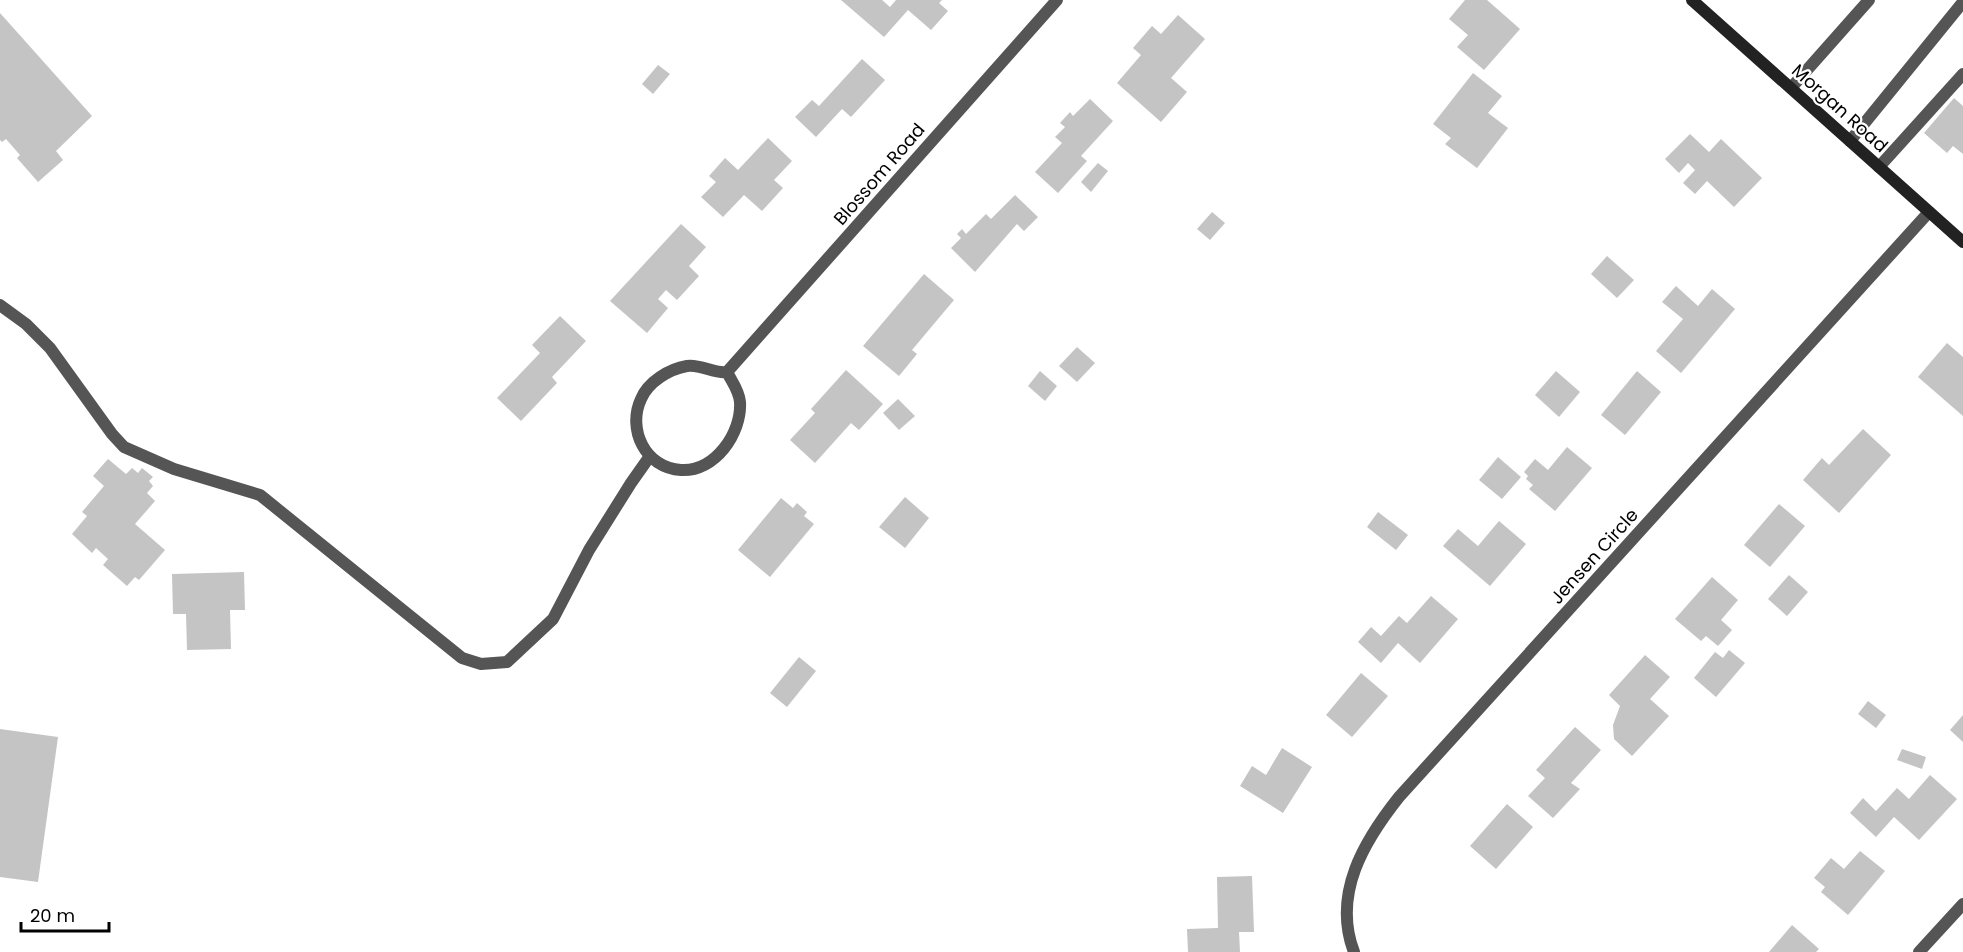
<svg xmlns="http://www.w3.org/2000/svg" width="1963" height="952" font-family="Poppins,sans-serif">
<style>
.building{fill:#c4c4c4}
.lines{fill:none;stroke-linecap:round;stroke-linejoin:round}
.service{stroke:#555;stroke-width:12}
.minor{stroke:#555;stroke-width:12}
.secondary{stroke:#222;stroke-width:12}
.labels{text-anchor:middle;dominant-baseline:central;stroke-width:4.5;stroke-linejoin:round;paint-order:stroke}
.street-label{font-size:18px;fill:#000;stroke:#fff}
</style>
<rect width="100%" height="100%" fill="#fff"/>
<g class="building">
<path d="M841 0H882L890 7 896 0H942L939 3 948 11 931 30 908 10 884 37Z"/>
<path d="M1465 0H1487L1520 29 1484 70 1457 47 1468 35 1449 19Z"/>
<path d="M0 13 92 116 56 151 63 160 38 182 17 158 20 155 6 139 2 142 0 140Z"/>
<path d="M1178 15 1205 39 1171 78 1187 92 1161 122 1117 83 1141 55 1133 48 1152 26 1161 34Z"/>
<path d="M862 59 885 80 851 117 842 109 816 137 795 117 812 100 819 106Z"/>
<path d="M658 65 670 74 653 94 642 84Z"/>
<path d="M1473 73 1502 96 1488 113 1508 128 1477 168 1445 144 1451 138 1433 124Z"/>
<path d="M1954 98 1963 106V154L1953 146 1947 153 1924 133Z"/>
<path d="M1090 99 1113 121 1081 156 1087 161 1058 193 1035 172 1062 143 1055 137 1065 127 1060 123 1070 112 1073 116Z"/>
<path d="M1690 134 1709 152 1721 139 1762 178 1734 207 1707 181 1695 194 1683 183 1695 170 1688 163 1679 173 1665 159Z"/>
<path d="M768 138 792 161 774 180 783 188 762 211 744 195 723 217 701 197 716 182 709 176 725 158 738 170Z"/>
<path d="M1098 163 1108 171 1091 192 1081 182Z"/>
<path d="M1015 195 1038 217 1024 231 1017 224 975 272 951 248 961 238 957 234 962 229 966 234 986 214 991 219Z"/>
<path d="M1212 212 1225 223 1210 240 1197 229Z"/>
<path d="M681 224 706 247 689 266 699 276 677 300 666 290 658 299 668 308 647 333 610 301Z"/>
<path d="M1607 256 1634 280 1617 298 1591 274Z"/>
<path d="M924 274 954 300 912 350 917 354 899 376 863 346Z"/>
<path d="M1676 286 1698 306 1712 289 1735 309 1681 373 1656 351 1683 319 1662 302Z"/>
<path d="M560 316 586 341 552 377 557 383 521 421 497 398 540 353 532 345Z"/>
<path d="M1947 343 1963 357V416L1918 377Z"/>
<path d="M1077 347 1095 363 1077 382 1059 366Z"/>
<path d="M846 370 883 404 859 430 851 423 815 463 790 440 815 413 811 409Z"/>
<path d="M1040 371 1057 386 1045 401 1028 386Z"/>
<path d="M1556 371 1580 392 1559 417 1535 395Z"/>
<path d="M1637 371 1661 392 1625 435 1601 415Z"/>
<path d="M898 399 915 416 899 430 883 413Z"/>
<path d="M1863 429 1891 455 1839 513 1803 480 1822 458 1829 465Z"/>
<path d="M1567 447 1592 468 1555 511 1529 489 1533 485 1526 479 1528 476 1524 472 1535 459 1548 470Z"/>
<path d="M1498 457 1521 477 1502 499 1479 480Z"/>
<path d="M108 459 126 474 132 468 138 473 142 468 153 477 149 481 153 486 147 493 155 501 135 524 165 550 139 580 135 577 127 586 103 565 108 559 96 548 92 553 72 534 87 516 82 512 104 486 93 476Z"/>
<path d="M905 497 929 518 905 548 879 527Z"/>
<path d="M781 498 793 508 797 503 807 512 804 516 814 524 770 577 738 550Z"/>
<path d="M1779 504 1805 526 1770 567 1744 545Z"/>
<path d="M1378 512 1408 535 1396 550 1367 527Z"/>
<path d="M1499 521 1526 544 1490 586 1443 546 1458 529 1478 546Z"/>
<path d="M244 572 245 610H230L231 649 187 650 186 614H173L172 574Z"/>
<path d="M1789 575 1808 592 1787 616 1768 599Z"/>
<path d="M1712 577 1738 600 1721 620 1732 630 1718 646 1706 636 1701 641 1675 619Z"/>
<path d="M1431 596 1458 619 1420 663 1398 643 1381 663 1358 642 1371 627 1381 636 1399 616 1407 623Z"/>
<path d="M1729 650 1745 663 1716 697 1694 678 1715 652 1723 658Z"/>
<path d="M1645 655 1670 677 1650 699 1669 716 1632 756 1614 739 1613 725 1620 706 1609 695Z"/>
<path d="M799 657 816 671 787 707 770 693Z"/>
<path d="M1361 673 1388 696 1352 737 1326 715Z"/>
<path d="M1868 701 1886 715 1876 728 1858 714Z"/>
<path d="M1963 715V742L1950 730Z"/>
<path d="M1575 727 1601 750 1571 783 1580 789 1553 818 1528 796 1545 778 1536 770Z"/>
<path d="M0 729 58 737 38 882 0 877Z"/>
<path d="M1282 748 1312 767 1283 813 1240 786 1252 766 1266 775Z"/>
<path d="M1902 749 1926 757 1922 769 1897 760Z"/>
<path d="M1930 775 1957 799 1919 840 1894 817 1876 837 1850 813 1863 798 1876 811 1897 788 1909 799Z"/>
<path d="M1507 804 1533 827 1496 869 1470 846Z"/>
<path d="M1860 851 1885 871 1848 915 1821 892 1825 887 1814 878 1831 858 1844 869Z"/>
<path d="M1252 876 1254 932H1239L1240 952H1188L1187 929 1218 928 1217 877Z"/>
<path d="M1792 925 1819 949 1816 952H1769Z"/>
</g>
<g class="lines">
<g class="service">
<path d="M1791 88 1869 0"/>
<path d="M1850 141 1963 2"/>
<path d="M1879 167 1963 74"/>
<path d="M0 305 26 324 50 348 112 434 124 447 174 469 260 495 462 658 481 664 507 662 553 619 589 550 631 483 650 456"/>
</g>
<g class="minor">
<path d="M727 372C732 382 739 390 740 402 742 433 715 472 681 470 645 468 627 429 641 399 648 382 669 369 687 366 701 364 714 374 727 372L1057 0"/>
<path d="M1354 952C1332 894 1364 841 1399 797L1929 212"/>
<path d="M1919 952 1963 904"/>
</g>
<path class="secondary" d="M1692 0 1963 242"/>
</g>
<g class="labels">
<g class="street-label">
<text transform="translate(1840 108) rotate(42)">Morgan Road</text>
<text transform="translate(879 174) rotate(-49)">Blossom Road</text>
<text transform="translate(1594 556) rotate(-48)">Jensen Circle</text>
</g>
</g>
<path d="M21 922v9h88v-9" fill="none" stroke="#000000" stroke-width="3"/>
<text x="30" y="922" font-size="18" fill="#000000" stroke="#ffffff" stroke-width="4.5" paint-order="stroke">20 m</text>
</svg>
